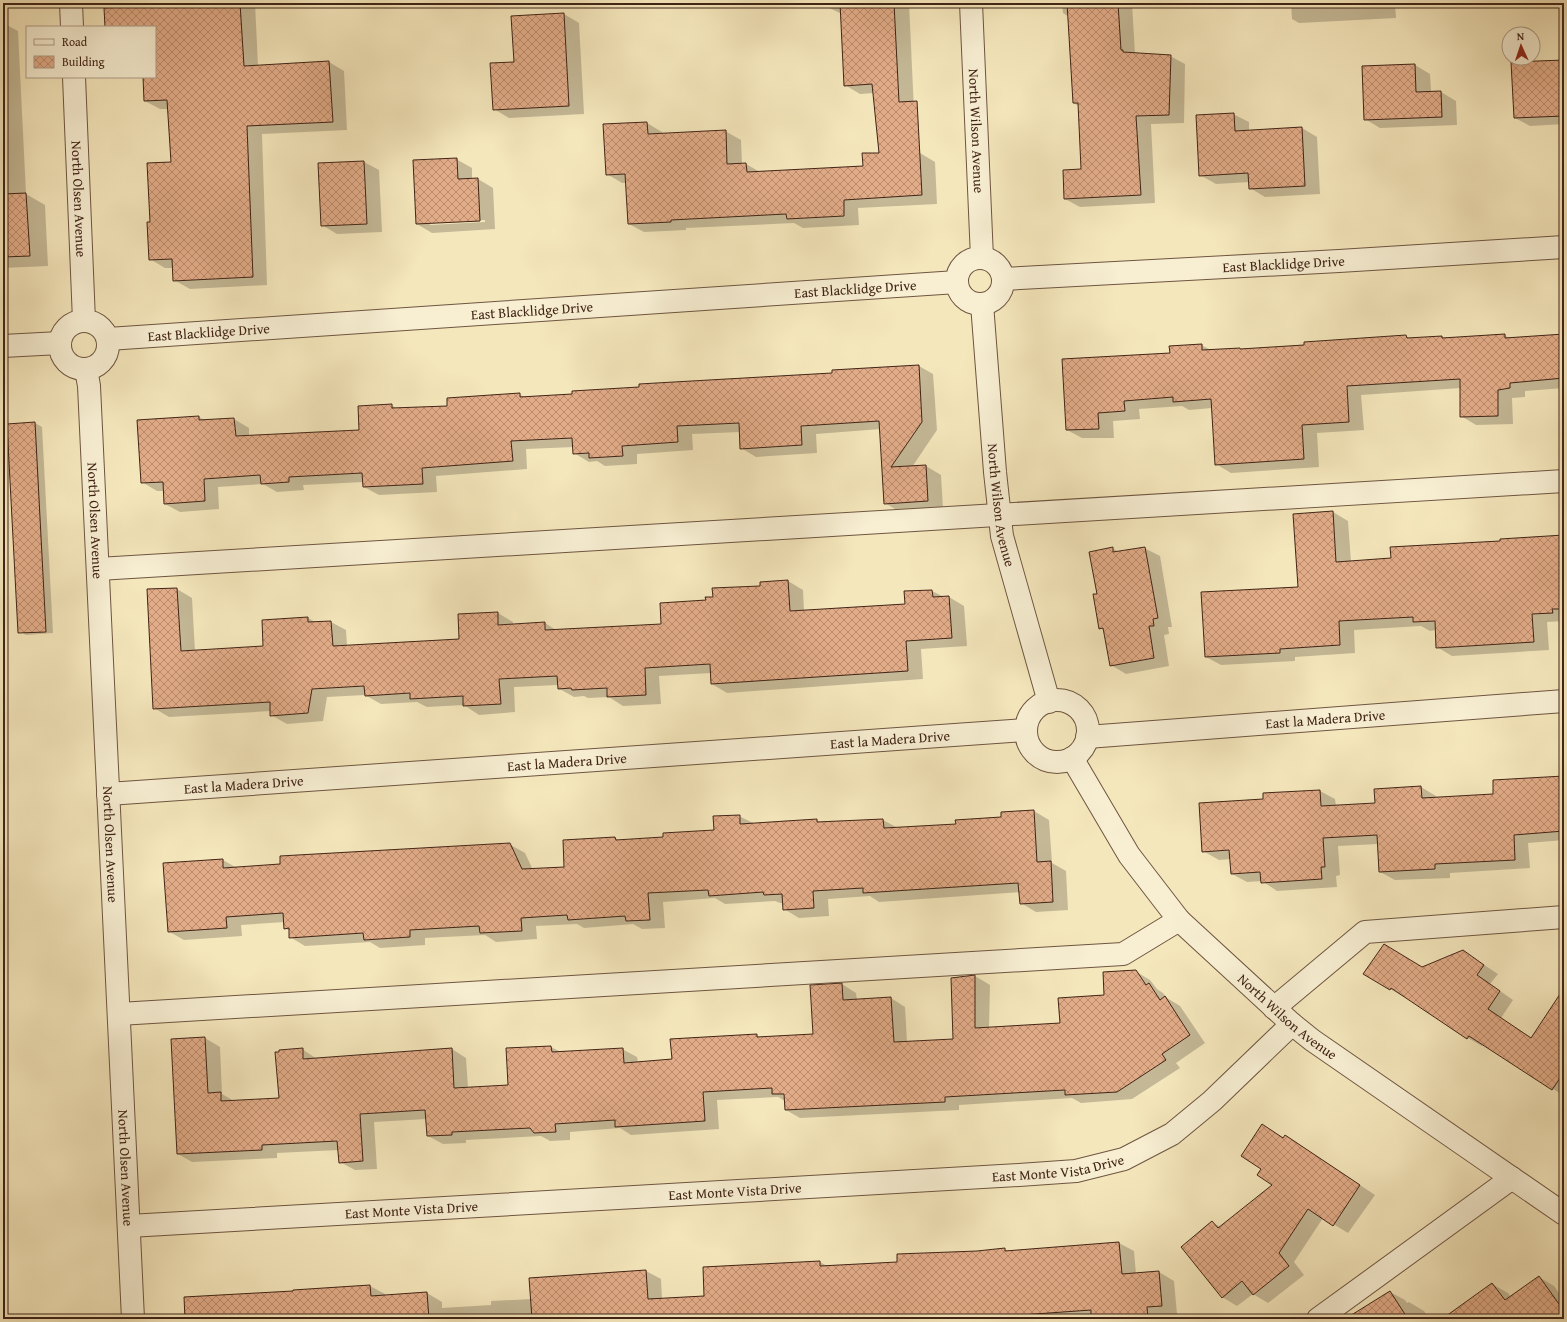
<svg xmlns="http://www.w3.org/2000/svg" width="1567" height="1322" font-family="'Gentium Book Plus',serif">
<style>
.shadow{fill:#0003;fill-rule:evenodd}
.building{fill:url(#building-cross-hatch);stroke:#412416}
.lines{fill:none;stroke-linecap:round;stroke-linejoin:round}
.minor-casing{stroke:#6e5540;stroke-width:24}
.minor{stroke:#f8efd3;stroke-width:22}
.labels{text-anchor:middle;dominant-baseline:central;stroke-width:3;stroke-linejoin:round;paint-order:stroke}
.street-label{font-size:14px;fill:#412416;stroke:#f8efd3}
</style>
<defs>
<pattern id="building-cross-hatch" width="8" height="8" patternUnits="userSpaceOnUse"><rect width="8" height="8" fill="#e2ac88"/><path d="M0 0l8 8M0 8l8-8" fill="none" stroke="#b98c6e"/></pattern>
</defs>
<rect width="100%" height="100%" fill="#f5e7bc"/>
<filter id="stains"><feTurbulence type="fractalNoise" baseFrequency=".005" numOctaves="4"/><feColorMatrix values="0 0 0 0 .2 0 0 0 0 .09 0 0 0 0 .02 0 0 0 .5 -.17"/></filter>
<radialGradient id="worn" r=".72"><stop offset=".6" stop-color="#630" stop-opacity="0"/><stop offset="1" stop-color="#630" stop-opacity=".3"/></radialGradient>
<g class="shadow">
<path d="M141 3H255L258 66 329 62 344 71 347 130 262 134 267 285 190 289 174 280V268H165L150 259 151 223 172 163 169 109H160L145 101 143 77H155V27H140Z"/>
<path d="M825 3H909L916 153H920L935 162 937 204 858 208 859 225 803 228 794 223 686 228V230L644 232 629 224 626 183H622L607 174 647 123 662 132V135L725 131 741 140 742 164H746L760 172 864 167 880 154 874 93 860 94 845 85 842 14 825 6Z"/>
<path d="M1062 3H1132L1135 54 1170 56 1185 64 1184 123 1151 124 1155 203 1080 207 1065 199 1082 170 1079 106 1073 103 1069 17 1063 13Z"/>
<path d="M1291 3H1395L1396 18 1299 23 1292 19Z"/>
<path d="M564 14 579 23 584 114 509 118 494 109 515 63Z"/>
<path d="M3 23 18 31 26 194 45 205 48 266 3 268Z"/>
<path d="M1564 61V124L1530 126 1515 118Z"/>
<path d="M1415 65 1430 74 1431 92H1441L1456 101 1457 125 1380 128 1365 119 1363 67Z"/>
<path d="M1233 114 1249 122V131L1302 128 1317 137 1320 194 1265 197 1250 188V182L1216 184 1200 175Z"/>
<path d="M456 159 472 168V179H478L493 188 495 229 432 233 417 224ZM485 220V222L430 225V223Z"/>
<path d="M364 162 379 170 382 232 337 234 322 225Z"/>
<path d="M1564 329V388L1525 391V397L1512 398 1513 424 1476 425 1461 416V388L1361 395 1364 430 1317 433 1319 467 1231 473 1216 464 1212 408 1189 410 1182 406 1139 409 1140 419 1113 421 1114 438H1082L1067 430 1171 354 1201 345 1211 350 1240 349 1243 350 1406 336 1411 339 1442 337 1445 339 1504 335 1511 339 1564 335Z"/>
<path d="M919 366 933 374 937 430 912 467 926 466 941 475 943 509 900 512 885 503 881 429 816 434 817 453 756 457 741 448 740 432 692 434 693 450 637 454V464L605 466 597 461 589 462 574 453V447L526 449 527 469 436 476 437 492 379 495 364 487V482L303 485 304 490 277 492 263 484 218 487 219 509 180 512 165 504 164 491H157L142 482 199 417 206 421 234 419 249 428V437L360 431 391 405 398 409 448 406 519 394 526 398 833 374Z"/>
<path d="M35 423 42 427 53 633 26 635 19 630Z"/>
<path d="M1333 512 1348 521 1351 562 1392 559 1501 542 1564 536V621L1547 622 1549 650 1452 656 1437 647 1436 630 1430 631 1421 626 1354 630 1355 653 1295 657V661L1221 665 1206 657 1299 588Z"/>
<path d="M1112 548 1119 552 1144 548 1160 556 1172 627H1168L1169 634 1164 635 1169 666 1126 674 1111 665 1105 631 1100 628 1098 595Z"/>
<path d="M788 581 803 590 804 611 906 605 932 591 944 597H949L964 606 967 646 921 649 923 679 727 693 712 684 711 673 659 676 661 704 623 706 609 697 588 698 584 696 574 697 558 688V685L514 687 515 712 479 715 464 705 427 707 417 702 381 704 365 695 327 697 323 721 287 724 271 715V711L169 717 154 708 177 589 192 598 195 651 264 646 308 618 315 622H331L346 630 347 646 460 639 498 613 513 622V625L545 623 556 630 662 625 714 598 762 587 761 583Z"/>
<path d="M1564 777V840L1528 843 1530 868 1450 873V878L1395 880 1380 872 1378 844 1338 846 1340 875 1336 876 1337 887 1277 891 1262 881 1247 882 1232 874 1231 859 1219 860 1203 851 1264 800 1320 791 1335 799 1336 806 1376 804 1421 787 1436 796V798L1494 795Z"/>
<path d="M1034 811 1049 820 1052 863 1066 871 1068 910 1036 912 1021 903 1020 892 879 902 870 896 828 899 829 916 799 918 784 909 783 903H780L775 901 725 904 715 898 663 902 665 928 642 929 633 924 584 928 577 924 536 926 537 939 496 942 485 935 425 938V945L380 948 370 942 305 946 290 937V931L285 928V922L241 925 242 936 184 940 168 931 223 860 237 868 509 844 525 853 533 870 566 868 615 838 620 841 664 838 715 831 739 816 755 824 817 820 821 823 883 820 898 828 957 825 1002 818Z"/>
<path d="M1463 951 1498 974 1490 984 1513 1000 1501 1018 1532 1038 1564 993V1096L1484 1044 1482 1046 1468 1038 1405 996 1404 997 1364 974 1422 968Z"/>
<path d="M1135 971 1150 980 1157 989 1163 993 1167 998 1180 1006 1205 1043 1176 1063 1180 1068 1132 1099 1081 1103 1072 1098 959 1105V1110L800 1118 786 1110 785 1101 778 1097 717 1100 719 1129 631 1135 620 1128 570 1132V1140L550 1141 541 1136 466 1140V1143L443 1144 428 1136 427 1119 374 1122 377 1169 355 1170 340 1162 339 1150 277 1153V1158L192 1162 178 1154 205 1038 220 1047 222 1094 234 1101 280 1099 302 1049 317 1059 452 1049 466 1058 468 1088 509 1086 551 1047 561 1052 622 1049 637 1057 638 1063 673 1060 756 1035 761 1038 814 1035 842 984 856 993 857 1000 891 998 905 1007 907 1042 954 1040 952 979 975 976 990 985 989 1028 1061 1024 1106 996Z"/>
<path d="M1263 1125 1284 1138 1285 1136 1300 1145 1375 1195 1348 1233 1323 1218 1294 1262 1304 1275 1268 1303 1253 1294 1237 1306 1222 1297 1213 1223 1221 1227 1274 1185 1262 1169Z"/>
<path d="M1119 1243 1134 1251 1136 1274 1159 1272 1174 1281 1177 1314 1161 1315V1319H186L295 1292 370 1286 385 1294V1296L427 1293 442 1302V1308L491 1305V1301L532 1299 646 1271 661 1279 662 1299 706 1297 820 1262 827 1266 898 1263 1004 1249 1009 1251Z"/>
<path d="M1539 1277 1554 1286 1564 1300V1319H1444L1492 1284 1508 1293 1511 1297Z"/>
<path d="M1390 1292 1405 1300 1407 1303 1409 1302 1424 1311 1429 1319H1374Z"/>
</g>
<g class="building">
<path d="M160 3H240L244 66 329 61 333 122 247 126 253 277 173 281 172 259 149 260 147 222H150L147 163 171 162 167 100 144 101 143 77H155V27H105L104 8 160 5Z"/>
<path d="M840 3H894L899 102 917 101 922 195 844 200V216L787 219 786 214 671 220V222L628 224 625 174 606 175 603 124 647 122 648 134 726 130 727 164 746 163 747 172 863 166 862 153H879L872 84 844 86Z"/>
<path d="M1067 3H1118L1121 50H1123V52L1171 55 1169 115 1136 116 1141 195 1064 199 1063 170 1081 169 1078 103H1073Z"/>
<path d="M564 13 569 106 493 110 490 63 514 62 511 16Z"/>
<path d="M1564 60V116L1514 118 1511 62Z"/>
<path d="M1415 64 1416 92 1441 91 1442 117 1364 120 1362 66Z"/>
<path d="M1234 113 1235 131 1302 127 1305 186 1249 189 1248 173 1199 176 1196 115Z"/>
<path d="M457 158 458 179 478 178 480 221 416 224 413 160Z"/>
<path d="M364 161 367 224 321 226 318 163Z"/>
<path d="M26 193 30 256 3 257V194Z"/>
<path d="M1505 334V338L1564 334V378L1510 383V388L1498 390V416L1460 417V379L1347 386 1349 422 1302 425 1304 459 1215 465 1211 399 1173 402V397L1124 401 1125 411 1098 413 1099 429 1066 430 1062 359 1170 353 1169 346 1202 344V350L1240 348V349L1304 345V342L1406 335 1407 338 1442 336V338Z"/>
<path d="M919 365 922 422 891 467 926 465 928 501 884 504 879 421 801 426 802 445 740 449 739 423 677 426 678 442 622 446 623 456 589 458V453L573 454 572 438 511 441 513 461 422 468 423 484 363 487 362 473 289 477V482L261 484 260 475 204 479 205 501 164 504 163 482 141 483 137 420 199 416V420L234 418 236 436 359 430 358 406 392 404V408L447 406V398L520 393V397L572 394V391L639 387V384L832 373V370Z"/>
<path d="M35 422 46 632 18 633 7 424Z"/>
<path d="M1333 511 1336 562 1391 558 1390 547 1500 541V539L1564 535V609H1552L1553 613 1532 614 1534 642 1436 648 1435 621 1413 622V617L1339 621 1340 645 1280 649V653L1205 657 1201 592 1298 587 1293 514Z"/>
<path d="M1113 547V552L1145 547 1158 618 1153 619 1154 626H1149L1154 658 1110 666 1103 628 1099 629 1093 594H1097L1089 552Z"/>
<path d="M788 580 790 611 905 604 904 591 932 590 933 597 949 596 952 638 906 641 908 671 711 684 710 664 645 668 646 695 607 697V688L572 690 571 688 558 689 557 676 499 679 501 704 463 706V696L410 699V693L365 696 364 686 312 689 308 713 270 716V702L153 709 147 589 177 588 181 651 263 646 262 620 308 617V622L331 621 333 646 459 639 458 614 498 612V625L545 622V630L661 624 660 603 706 600 705 597H713L712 588 760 586V582Z"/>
<path d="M1564 776V831L1514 835 1515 860 1435 864V869L1379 872 1377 835 1323 838 1325 867H1321L1322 879 1261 883 1260 872 1231 874 1229 850 1202 852 1199 803 1263 799V793L1320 790 1321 806 1375 803 1374 789 1421 786 1422 798 1493 794V780Z"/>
<path d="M1034 810 1037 862 1051 861 1053 902 1020 904 1018 883 863 893V888L813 891 814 908 783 910 782 894 764 895 763 892 709 896 708 890 648 893 650 920 626 921 625 916 568 920 567 915 521 918 522 931 480 933 479 926 410 930V937L364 940 363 933 289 938V928L284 929 283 913 226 917 227 928 168 932 163 863 223 859V868L280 864V856L510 843 522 869 564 867 563 840 615 837 616 840 663 837V833L714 830 713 816 740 815V824L817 819V822L883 819 884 828 956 824 955 820 1001 817V812Z"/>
<path d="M1384 944 1422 967 1463 950 1484 965 1477 975 1500 991 1488 1009 1531 1038 1564 988V1072L1552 1090 1469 1036 1467 1039 1391 988 1390 990 1363 974Z"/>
<path d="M1136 970 1146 985 1149 983 1160 1000 1165 996 1190 1035 1162 1054 1166 1060 1117 1092 1065 1095V1090L945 1097V1102L785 1110 784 1094H772V1088L703 1092 705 1121 615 1127V1120L555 1124 556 1132 534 1133 530 1128 452 1132V1135L427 1136 425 1110 360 1114 363 1161 339 1163 337 1141 262 1145V1150L177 1154 171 1039 205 1037 208 1093 221 1092V1101L279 1098 275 1052H279V1050L303 1048V1059L452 1048 454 1088 508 1085 506 1048 551 1046 552 1052 623 1048 624 1063 672 1059 670 1039 757 1034V1037L813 1034 810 985 842 983 843 1000 891 997 894 1042 953 1039 951 978 975 975V1028L1060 1023 1058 998 1104 995 1103 972Z"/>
<path d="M1262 1124 1283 1138 1285 1135 1360 1185 1333 1226 1308 1209 1279 1253 1289 1266 1253 1295 1242 1281 1222 1298 1181 1247 1212 1221 1218 1228 1272 1185 1257 1175 1261 1169 1241 1156Z"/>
<path d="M1119 1242 1122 1274 1159 1271 1162 1306 1147 1307 1148 1319H1121V1316L1091 1318V1310L1007 1316V1319H532L529 1278 646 1270 648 1299 704 1296 703 1267 820 1261V1266L897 1262V1254L977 1251 1005 1248V1251Z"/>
<path d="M1539 1276 1564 1311V1319H1442L1492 1283 1505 1300Z"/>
<path d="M370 1285 371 1296 427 1292 429 1319H185L184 1297 293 1291V1290Z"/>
<path d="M1390 1291 1408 1319H1345Z"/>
</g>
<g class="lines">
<defs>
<g id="minor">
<path d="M71 3 72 27"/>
<path id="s1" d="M971 3 982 258"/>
<path id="s2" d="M74 77 84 321"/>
<circle cx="980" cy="281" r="23"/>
<path id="s3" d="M1003 279 1339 261 1564 247"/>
<path id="s4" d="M982 304 995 472 1002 536 1049 702"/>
<circle cx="84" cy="345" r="24"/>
<path id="s5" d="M108 339 957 282"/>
<path d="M3 346 60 343"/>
<path id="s6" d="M86 369 89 386 133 1319"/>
<path d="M98 569 1564 481"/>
<circle cx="1057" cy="731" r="31"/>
<path id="s7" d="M1087 737 1564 701"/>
<path id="s8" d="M1072 758 1129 855 1179 920 1292 1024 1312 1040 1564 1214"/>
<path id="s9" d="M108 794 1026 730"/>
<path d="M1274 1008 1365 932 1564 917"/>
<path d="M119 1014 1123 954 1179 920"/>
<path id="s10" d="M129 1226 1019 1175 1076 1171 1124 1159 1172 1134 1212 1101 1292 1024"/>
<path d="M1318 1319 1512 1178"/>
</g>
</defs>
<use href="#minor" class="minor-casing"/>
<use href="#minor" class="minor"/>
</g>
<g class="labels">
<g class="street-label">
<text stroke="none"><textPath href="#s1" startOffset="128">North Wilson Avenue</textPath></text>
<text stroke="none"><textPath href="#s2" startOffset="122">North Olsen Avenue</textPath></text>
<text stroke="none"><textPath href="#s3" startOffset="281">East Blacklidge Drive</textPath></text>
<text stroke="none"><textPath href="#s5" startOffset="749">East Blacklidge Drive</textPath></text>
<text stroke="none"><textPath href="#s5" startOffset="425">East Blacklidge Drive</textPath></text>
<text stroke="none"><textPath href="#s5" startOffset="101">East Blacklidge Drive</textPath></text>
<text stroke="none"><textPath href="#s4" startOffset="202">North Wilson Avenue</textPath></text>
<text stroke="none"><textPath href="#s6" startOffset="152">North Olsen Avenue</textPath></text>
<text stroke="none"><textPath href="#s7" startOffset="239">East la Madera Drive</textPath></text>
<text stroke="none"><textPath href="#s9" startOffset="784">East la Madera Drive</textPath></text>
<text stroke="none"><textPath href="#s9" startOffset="460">East la Madera Drive</textPath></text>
<text stroke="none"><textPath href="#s9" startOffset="136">East la Madera Drive</textPath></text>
<text stroke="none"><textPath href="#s6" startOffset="476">North Olsen Avenue</textPath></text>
<text stroke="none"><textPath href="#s8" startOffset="340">North Wilson Avenue</textPath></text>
<text stroke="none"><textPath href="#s10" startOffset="931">East Monte Vista Drive</textPath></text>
<text stroke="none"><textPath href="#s6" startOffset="800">North Olsen Avenue</textPath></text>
<text stroke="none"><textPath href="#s10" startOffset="607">East Monte Vista Drive</textPath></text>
<text stroke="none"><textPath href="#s10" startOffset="283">East Monte Vista Drive</textPath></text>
</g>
</g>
<rect width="1567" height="1322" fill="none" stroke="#f5e7bc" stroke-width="16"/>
<rect x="4" y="4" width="1559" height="1314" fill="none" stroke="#412416" stroke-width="2"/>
<rect x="8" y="8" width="1551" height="1306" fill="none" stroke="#412416"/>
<rect x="26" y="26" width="130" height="52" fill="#f8efd3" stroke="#af9e87"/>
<rect x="34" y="39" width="20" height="6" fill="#f8efd3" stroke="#af9e87"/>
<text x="62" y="46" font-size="12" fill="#412416">Road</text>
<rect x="34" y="56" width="20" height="12" fill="url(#building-cross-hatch)" stroke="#af9e87"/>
<text x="62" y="66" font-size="12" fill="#412416">Building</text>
<g transform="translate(1521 46) rotate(357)"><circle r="19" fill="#f8efd3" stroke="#af9e87"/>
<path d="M0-3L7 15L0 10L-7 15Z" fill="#8f2418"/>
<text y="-6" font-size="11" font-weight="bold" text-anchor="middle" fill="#412416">N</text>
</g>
<rect width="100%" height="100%" filter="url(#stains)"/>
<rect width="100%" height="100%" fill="url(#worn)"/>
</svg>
